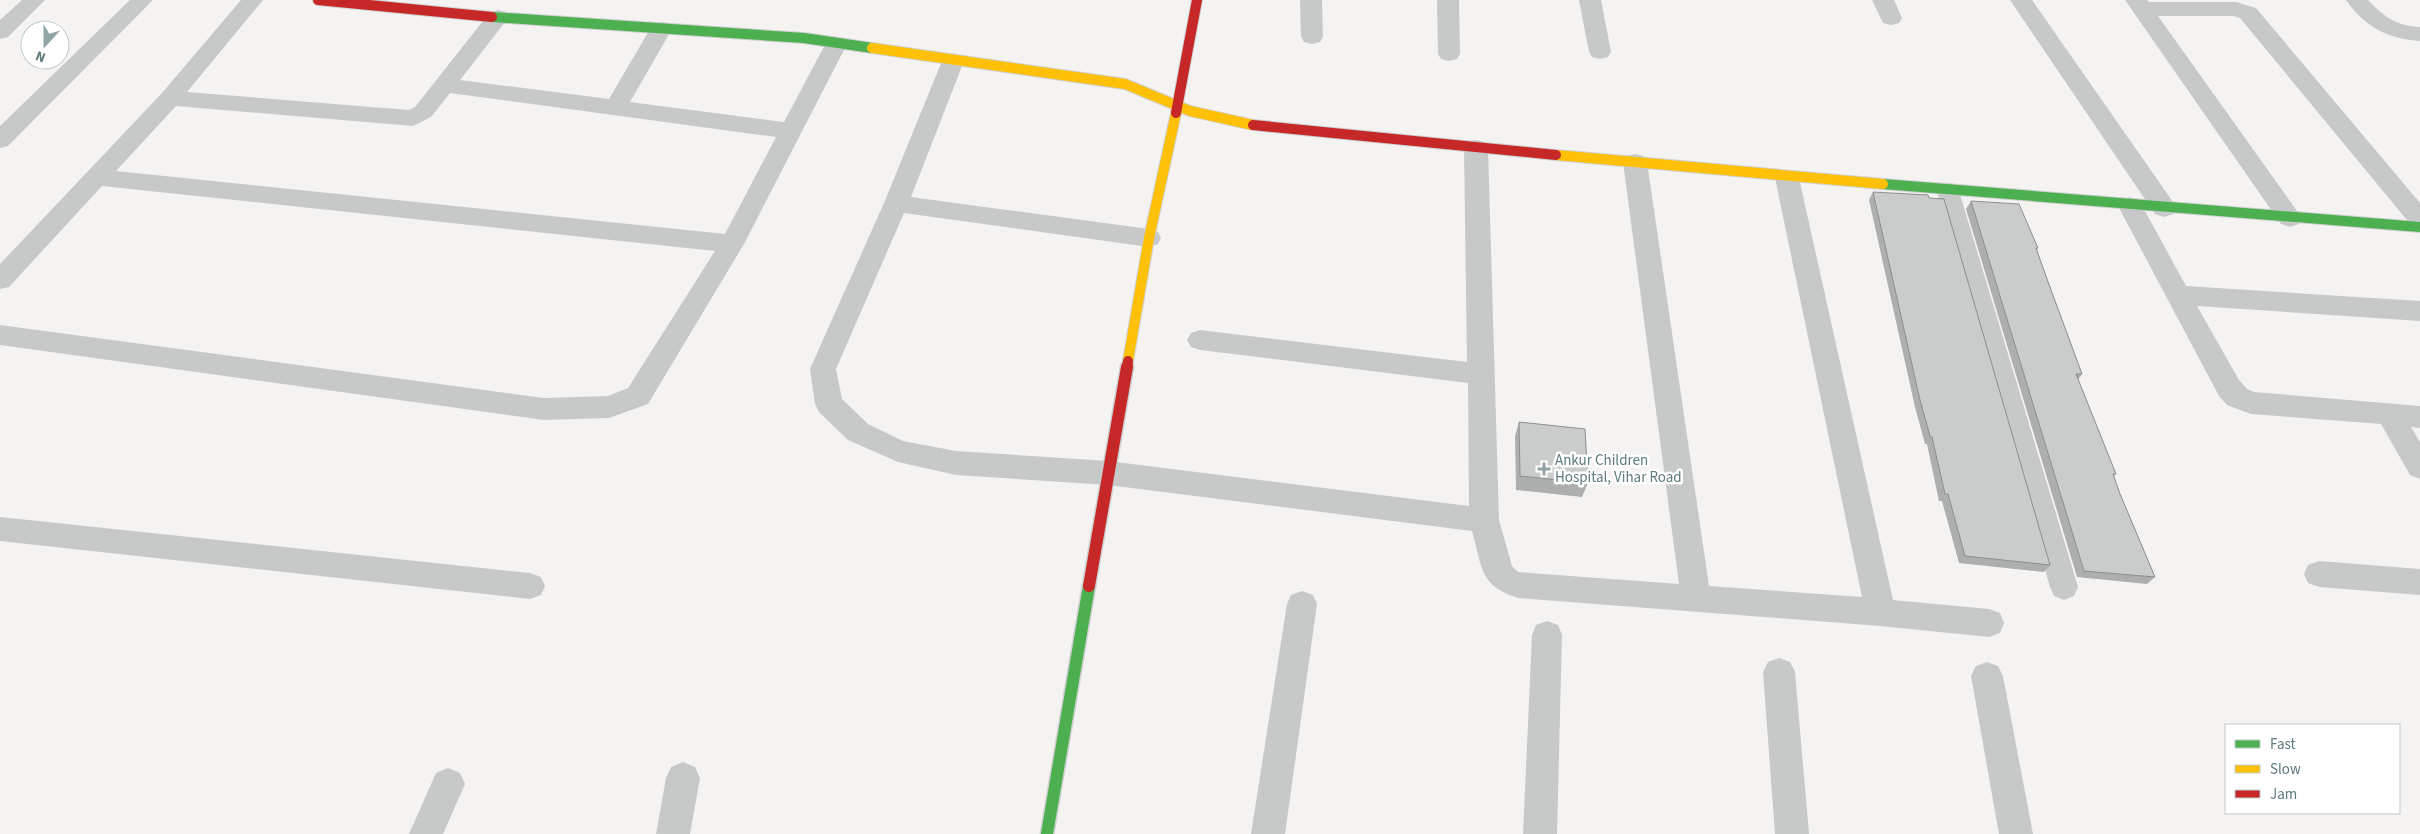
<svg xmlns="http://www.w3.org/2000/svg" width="2420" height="834" font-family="'Source Sans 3',sans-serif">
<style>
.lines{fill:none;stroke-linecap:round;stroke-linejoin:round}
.fast-far1-casing{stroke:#cfd0cf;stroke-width:12}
.fast-casing{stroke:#cfd0cf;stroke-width:15}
.slow-casing{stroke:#cfd0cf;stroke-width:12}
.jam-far1-casing{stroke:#cfd0cf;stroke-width:12}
.jam-casing{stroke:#cfd0cf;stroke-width:15}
.lane{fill:#c7c9c9;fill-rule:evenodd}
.street{fill:#c7c9c9;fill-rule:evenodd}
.fast-far1{stroke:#4caf50;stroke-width:10}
.fast{stroke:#4caf50;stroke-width:12}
.slow{stroke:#ffc107;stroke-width:10}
.jam-far1{stroke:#c62828;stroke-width:10}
.jam{stroke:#c62828;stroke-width:12}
.wall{fill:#adafaf}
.building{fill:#c9cccb;stroke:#8d8f8e}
.poi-dot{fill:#92a5a6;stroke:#fff;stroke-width:2}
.labels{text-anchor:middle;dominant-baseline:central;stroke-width:5;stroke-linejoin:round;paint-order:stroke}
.poi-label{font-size:15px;fill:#5e7b7d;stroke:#fff;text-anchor:start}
</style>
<rect width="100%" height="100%" fill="#f4f3f1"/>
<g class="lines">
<defs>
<g id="fast-far1">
<path d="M492 17 804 38 872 48"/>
<path d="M1883 184 2420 227"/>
</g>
<path id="fast" d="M1047 834 1089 586"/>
<g id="slow">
<path d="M872 48 1125 84 1190 111 1253 125"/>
<path d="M1556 155 1883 184"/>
<path d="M1128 361 1149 238 1176 113"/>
</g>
<g id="jam-far1">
<path d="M318 0 492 17"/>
<path d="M1176 113 1197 0"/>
<path d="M1253 125 1556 155"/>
<path d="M1127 368 1128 361"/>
</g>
<path id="jam" d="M1089 586 1127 367"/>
</defs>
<use href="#fast-far1" class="fast-far1-casing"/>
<use href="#fast" class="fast-casing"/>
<use href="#slow" class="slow-casing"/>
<use href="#jam-far1" class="jam-far1-casing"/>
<use href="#jam" class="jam-casing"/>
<path class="lane" d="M1948 183 1956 185 1959 191 2078 587 2074 596 2064 600 2054 596 2050 587 1937 191 1940 185Z"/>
<g class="street">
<path d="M22 0H45L8 37 0 39V20Z"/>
<path d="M130 0H153L8 146 0 148V126Z"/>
<path d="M241 0H263L187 92 409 110 415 107 490 12 498 10 506 12 509 17 460 80 609 99 653 24 661 22 669 24 672 29 630 102 784 122 828 39 836 37 844 39 847 44 744 244 648 404 609 418 544 420 0 345V325L544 398 608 396 628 388 715 251 102 186 9 287 0 289V264L162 93ZM450 93 776 137 725 234 116 171 176 106 413 126 431 117Z"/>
<path d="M1300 0H1322L1323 37 1320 42 1312 44 1304 42 1301 37Z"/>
<path d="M1437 0H1459L1460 54 1457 59 1449 61 1441 59 1438 54Z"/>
<path d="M1579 0H1601L1611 52 1608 57 1600 59 1592 57 1589 52Z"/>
<path d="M1872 0H1894L1902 18 1899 23 1891 25 1883 23Z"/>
<path d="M2010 0H2032L2173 202 2176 208 2173 214 2164 217 2155 214Z"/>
<path d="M2125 0H2147L2149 2H2236L2256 8 2420 203V228L2411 225 2240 18 2234 16H2158L2302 218 2299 224 2290 227 2281 224Z"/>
<path d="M2346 0H2368C2384 17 2397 26 2420 27V41C2388 39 2365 27 2346 0Z"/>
<path d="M953 54 961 56 964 61 911 197 1149 229 1158 232 1161 238 1158 244 1149 247 904 213 836 369 842 399 868 424 903 441 956 451 1108 461 1469 506 1468 383 1200 350 1191 347 1187 340 1191 333 1200 330 1467 362 1464 148 1468 142 1476 140 1484 142 1488 148 1499 520 1512 566 1518 572 1679 584 1623 162 1627 156 1635 154 1643 156 1647 162 1709 586 1862 597 1775 178 1779 172 1787 170 1795 172 1799 178 1893 600 1989 609 2000 613 2004 623 2000 633 1989 637 1880 626 1518 598C1479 586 1482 566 1472 531L1108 485 956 475 898 462 848 440 819 412 815 404 810 369 884 203 942 61 945 56Z"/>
<path d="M2130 197 2139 200 2186 286 2420 301V321L2197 306 2239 380 2247 389 2254 392 2420 406V428L2411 427 2420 442V479L2410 475 2381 424 2251 414 2227 405 2219 396 2118 206 2121 200Z"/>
<path d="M0 517 530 573 541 577 545 586 541 595 530 599 0 541Z"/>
<path d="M2319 561 2420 569V595L2319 587 2308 583 2304 574 2308 565Z"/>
<path d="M1302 591 1313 595 1317 604 1285 834H1251L1287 604 1291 595Z"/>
<path d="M1547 621 1558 625 1562 635 1557 834H1523L1532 635 1536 625Z"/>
<path d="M1779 658 1790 662 1795 672 1809 834H1775L1763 672 1768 662Z"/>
<path d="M1987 662 1998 666 2003 676 2033 834H1999L1971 676 1976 666Z"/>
<path d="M683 762 695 767 700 778 690 834H656L666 778 671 767Z"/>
<path d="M448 768 460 773 465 784 443 834H409L436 773Z"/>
</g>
<use href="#fast-far1" class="fast-far1"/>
<use href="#fast" class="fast"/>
<use href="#slow" class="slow"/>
<use href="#jam-far1" class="jam-far1"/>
<use href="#jam" class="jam"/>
</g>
<g class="wall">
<path d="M1873 192 2050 565 2044 572 1959 563 1942 501H1939L1927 444H1925L1915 407 1869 200Z"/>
<path d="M1971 201 2038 248 2037 250 2047 279 2082 374 2078 380 2116 474 2114 476 2120 494 2155 577 2147 584 2077 577 1966 209Z"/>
<path d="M1519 422 1588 483 1582 497 1516 490 1515 436Z"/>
</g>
<g class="building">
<path d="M1873 192 1928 195 1929 198 1944 199 2050 565 1965 556 1948 494H1945L1932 437 1930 436 1920 400Z"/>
<path d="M1971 201 2019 204 2038 248H2036L2047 279 2082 374H2076L2116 474H2113L2120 494 2155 577 2084 571Z"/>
<path d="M1519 422 1585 429 1588 483 1520 476Z"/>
</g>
<path class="poi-dot" d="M1541.5 461.5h5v5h5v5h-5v5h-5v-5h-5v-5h5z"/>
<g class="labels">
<g class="poi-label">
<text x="1555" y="460">Ankur Children<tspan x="1555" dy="17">Hospital, Vihar Road</tspan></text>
</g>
</g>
<rect x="2225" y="724" width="175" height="90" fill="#ffffff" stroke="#bfcacb"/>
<rect x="2235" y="740" width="25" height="8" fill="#4caf50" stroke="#bfcacb"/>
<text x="2270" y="749" font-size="15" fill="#5e7b7d">Fast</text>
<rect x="2235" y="765" width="25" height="8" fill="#ffc107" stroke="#bfcacb"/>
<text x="2270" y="774" font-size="15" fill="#5e7b7d">Slow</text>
<rect x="2235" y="790" width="25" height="8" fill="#c62828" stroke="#bfcacb"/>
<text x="2270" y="799" font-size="15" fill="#5e7b7d">Jam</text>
<g transform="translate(45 45) rotate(201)"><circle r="24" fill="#ffffff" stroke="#bfcacb"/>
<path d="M0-4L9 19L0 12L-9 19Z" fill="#92a5a6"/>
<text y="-8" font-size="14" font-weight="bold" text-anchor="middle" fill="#5e7b7d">N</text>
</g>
</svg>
